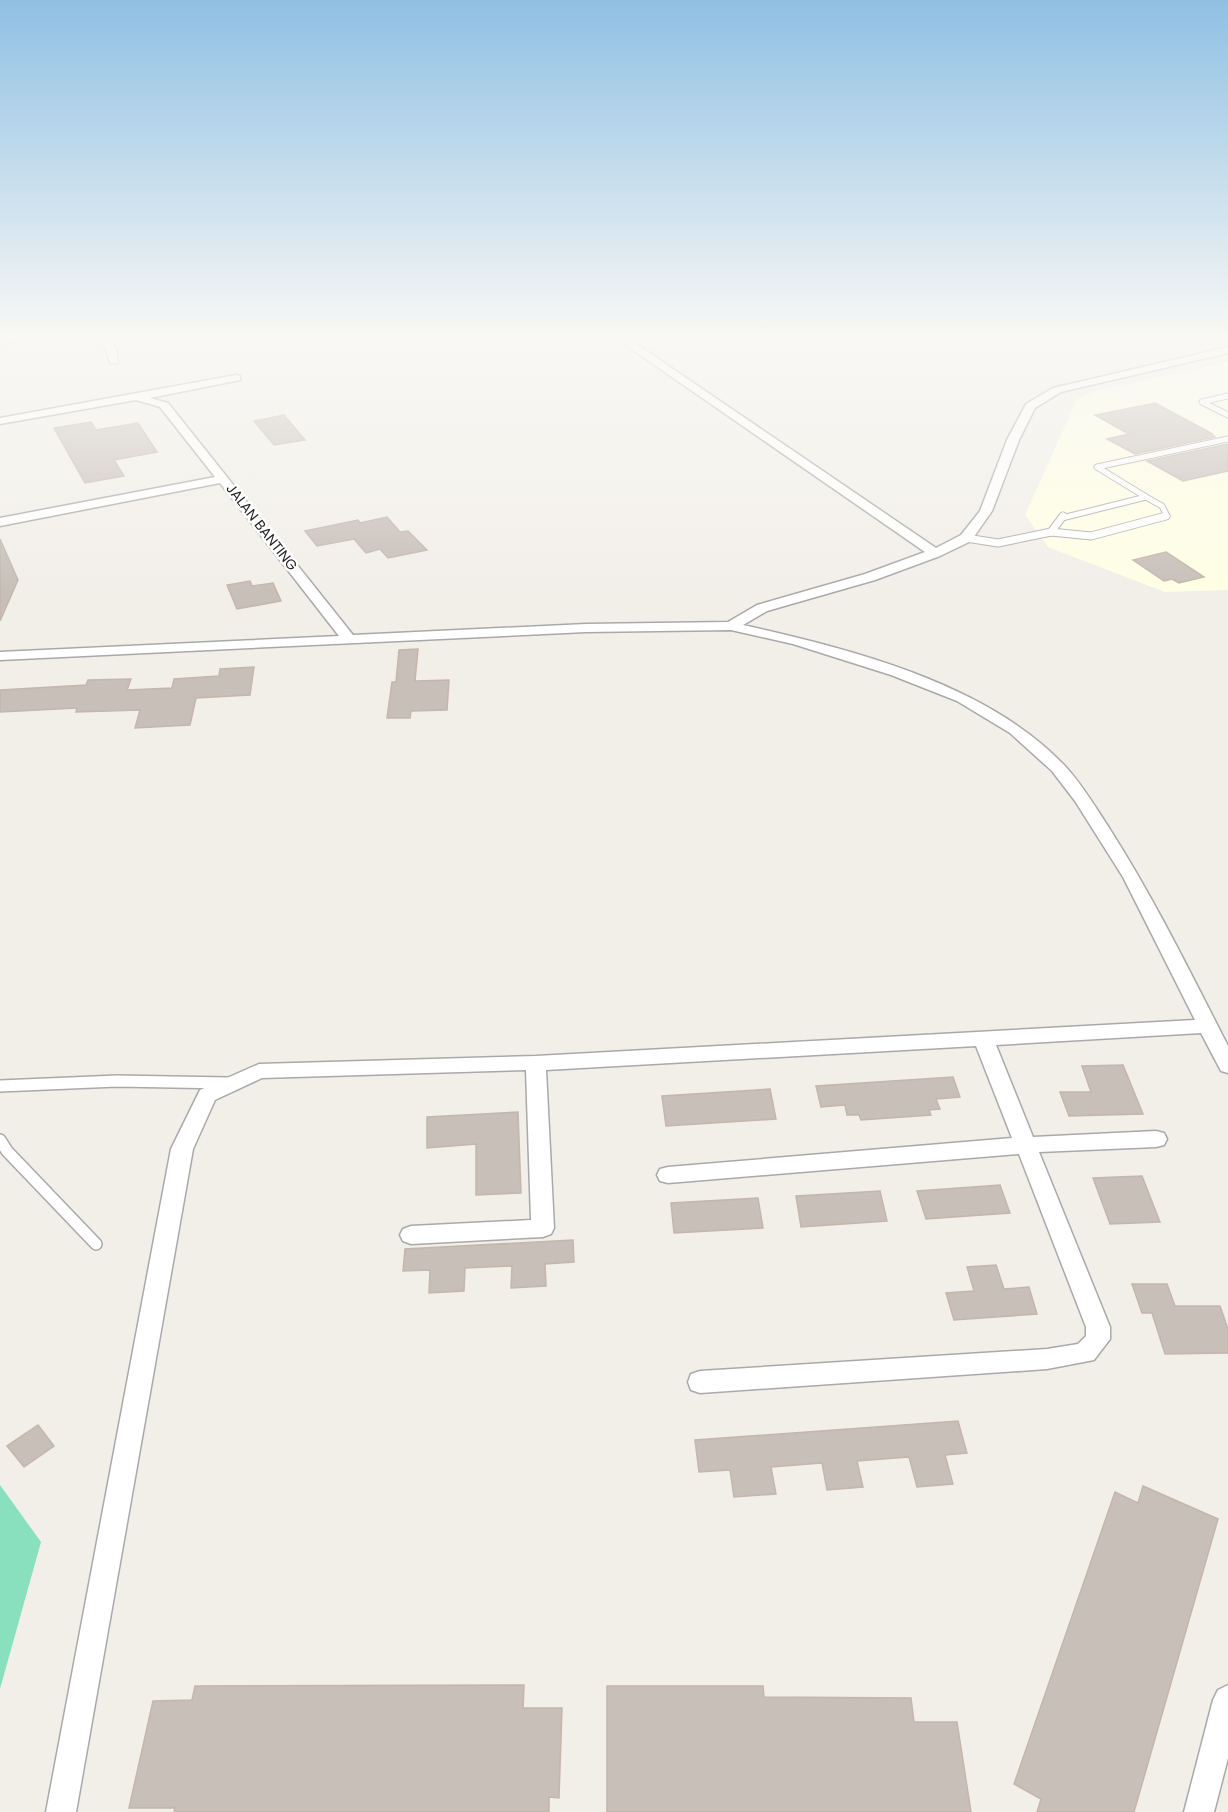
<svg xmlns="http://www.w3.org/2000/svg" width="1228" height="1812" font-family="Poppins,sans-serif">
<style>
.education{fill:#ffffe5}
.pitch{fill:#88e0be}
.building{fill:#c7bfb8;stroke:#c4b6ab;stroke-width:1.5}
.lines{fill:none;stroke-linecap:round;stroke-linejoin:round}
.lane-far2-casing{stroke:#a9a9a9;stroke-width:7}
.lane-far1-casing{stroke:#a9a9a9;stroke-width:9}
.lane-casing{stroke:#a9a9a9;stroke-width:14}
.street-casing{stroke:#a9a9a9;stroke-width:3}
.lane-far2{stroke:#fff;stroke-width:5}
.lane-far1{stroke:#fff;stroke-width:7}
.lane{stroke:#fff;stroke-width:11}
.street{fill:#fff;fill-rule:evenodd}
.labels{text-anchor:middle;dominant-baseline:central;stroke-width:5;stroke-linejoin:round;paint-order:stroke}
.far-street-label{font-size:14px;fill:#222;stroke:#fff}
</style>
<rect width="100%" height="100%" fill="#f2efe9"/>
<path class="education" d="M1228 362V590L1165 592 1048 547 1025 515 1077 399 1097 391Z"/>
<path class="pitch" d="M0 1485 41 1542 0 1689Z"/>
<g class="building">
<path d="M1155 403 1211 433 1215 437 1135 454 1107 439 1129 434 1095 415Z"/>
<path d="M284 415 305 440 274 445 254 421Z"/>
<path d="M91 422 96 430 138 423 157 452 114 460 124 476 85 483 54 428Z"/>
<path d="M1228 444V471L1183 481 1147 461Z"/>
<path d="M387 517 400 532 408 531 427 550 388 558 380 549 366 553 354 539 317 546 305 531 358 520 360 523Z"/>
<path d="M0 539 18 580 0 621Z"/>
<path d="M1166 552 1204 577 1179 583 1172 579 1164 581 1133 560Z"/>
<path d="M250 581 252 586 273 583 281 601 237 609 227 585Z"/>
<path d="M418 649 415 681 449 680 447 710 411 711 410 718H387L392 682H396L399 650Z"/>
<path d="M254 667 250 695 196 698 190 725 135 728 140 710 76 712 77 708 0 712V690L86 685 88 680 131 679 127 690 172 688 174 679 219 676 220 669Z"/>
<path d="M1123 1065 1143 1114 1069 1116 1060 1092H1091L1082 1066Z"/>
<path d="M953 1077 960 1097 936 1099 940 1109 929 1110 931 1115 861 1120 859 1115H847L845 1105 821 1107 816 1086Z"/>
<path d="M770 1089 776 1119 666 1126 662 1096Z"/>
<path d="M518 1112 521 1193 476 1195V1144L427 1148V1117Z"/>
<path d="M1142 1176 1160 1222 1110 1224 1093 1178Z"/>
<path d="M1000 1185 1010 1213 926 1219 917 1191Z"/>
<path d="M880 1191 887 1221 801 1227 796 1196Z"/>
<path d="M758 1198 763 1228 674 1233 671 1203Z"/>
<path d="M573 1240 574 1262 545 1264 546 1286 511 1288 512 1266 465 1268 464 1291 429 1293 430 1270 403 1271 405 1249Z"/>
<path d="M996 1265 1004 1289 1029 1287 1037 1314 954 1320 946 1293 974 1291 967 1267Z"/>
<path d="M1132 1284H1167L1175 1306H1220L1228 1329V1353L1165 1354 1152 1313H1142Z"/>
<path d="M958 1421 967 1453 945 1455 953 1484 917 1487 909 1457 857 1461 863 1487 827 1490 822 1463 771 1467 776 1494 734 1497 730 1470 699 1472 695 1440Z"/>
<path d="M38 1425 54 1446 24 1467 7 1446Z"/>
<path d="M1143 1486 1218 1519 1134 1812H1037L1041 1799 1014 1784 1115 1492 1138 1503Z"/>
<path d="M524 1685 523 1708H562L559 1798 549 1797V1812H174L175 1808H129L153 1701 192 1700 195 1686Z"/>
<path d="M607 1686H763L764 1697 911 1698 914 1722H957L971 1812H607Z"/>
</g>
<g class="lines">
<defs>
<g id="lane-far2">
<path d="M1228 396 1202 402 1228 415"/>
<path d="M1146 497 1097 467 1228 439"/>
<path d="M1062 518 1146 497 1162 506 1167 516 1161 518"/>
</g>
<g id="lane-far1">
<path d="M1051 532 1091 536 1166 516"/>
<path d="M1051 532 1063 516"/>
<path d="M966 538 998 543 1051 532"/>
</g>
<g id="lane">
<path d="M0 1086 117 1081 228 1083"/>
<path d="M0 1140 7 1151 96 1244"/>
</g>
<g id="street">
<path d="M32 337 27 340 0 344V338Z"/>
<path d="M99 337H109L116 348 118 363H110L106 348Z"/>
<path d="M614 337H626L936 548 961 535 980 511 1007 440 1026 404 1053 388 1228 347V353L1061 392 1035 408 1019 440 992 511 971 541 940 556 875 580 767 611 743 625C850 649 986 683 1064 765 1082 784 1096 808 1111 831 1155 900 1191 974 1228 1046V1073L1221 1071 1201 1033 996 1045 1033 1137 1156 1131 1164 1133 1167 1139 1164 1145 1156 1147 1039 1152 1110 1327V1339L1094 1360 1047 1369 700 1393 691 1390 688 1382 691 1374 700 1371 1047 1349 1078 1344 1086 1336V1327L1019 1154 668 1183 660 1181 657 1175 660 1169 668 1167 1012 1138 976 1046 546 1070 554 1228 551 1234 543 1237 411 1244 403 1241 400 1235 403 1229 411 1226 531 1220 526 1070 262 1078 215 1100 193 1149 76 1812H46L171 1149 200 1090 259 1064 536 1056 1195 1020 1123 877 1075 801 1052 771 1010 733 957 701 891 675 793 644 731 630 586 632 0 660V652L339 636 220 483 0 526V518L215 477 160 407 136 400 0 424V418L236 375 240 376V380L150 398 168 403 353 635 586 624 728 622 757 605 865 574 925 552Z"/>
<path d="M1228 1685V1758L1214 1812H1184L1213 1700 1218 1690Z"/>
</g>
</defs>
<use href="#lane-far2" class="lane-far2-casing"/>
<use href="#lane-far1" class="lane-far1-casing"/>
<use href="#lane" class="lane-casing"/>
<use href="#street" class="street-casing"/>
<use href="#lane-far2" class="lane-far2"/>
<use href="#lane-far1" class="lane-far1"/>
<use href="#lane" class="lane"/>
<use href="#street" class="street"/>
</g>
<linearGradient id="sky" x2="0" y2="1"><stop stop-color="#8fc0e4"/><stop offset="0.57" stop-color="#f9f8f5"/><stop offset="1" stop-color="#f9f8f5" stop-opacity="0"/></linearGradient>
<rect width="1228" height="591" fill="url(#sky)"/>
<g class="labels">
<g class="far-street-label">
<text transform="translate(262 527) rotate(52)">JALAN BANTING</text>
</g>
</g>
</svg>
